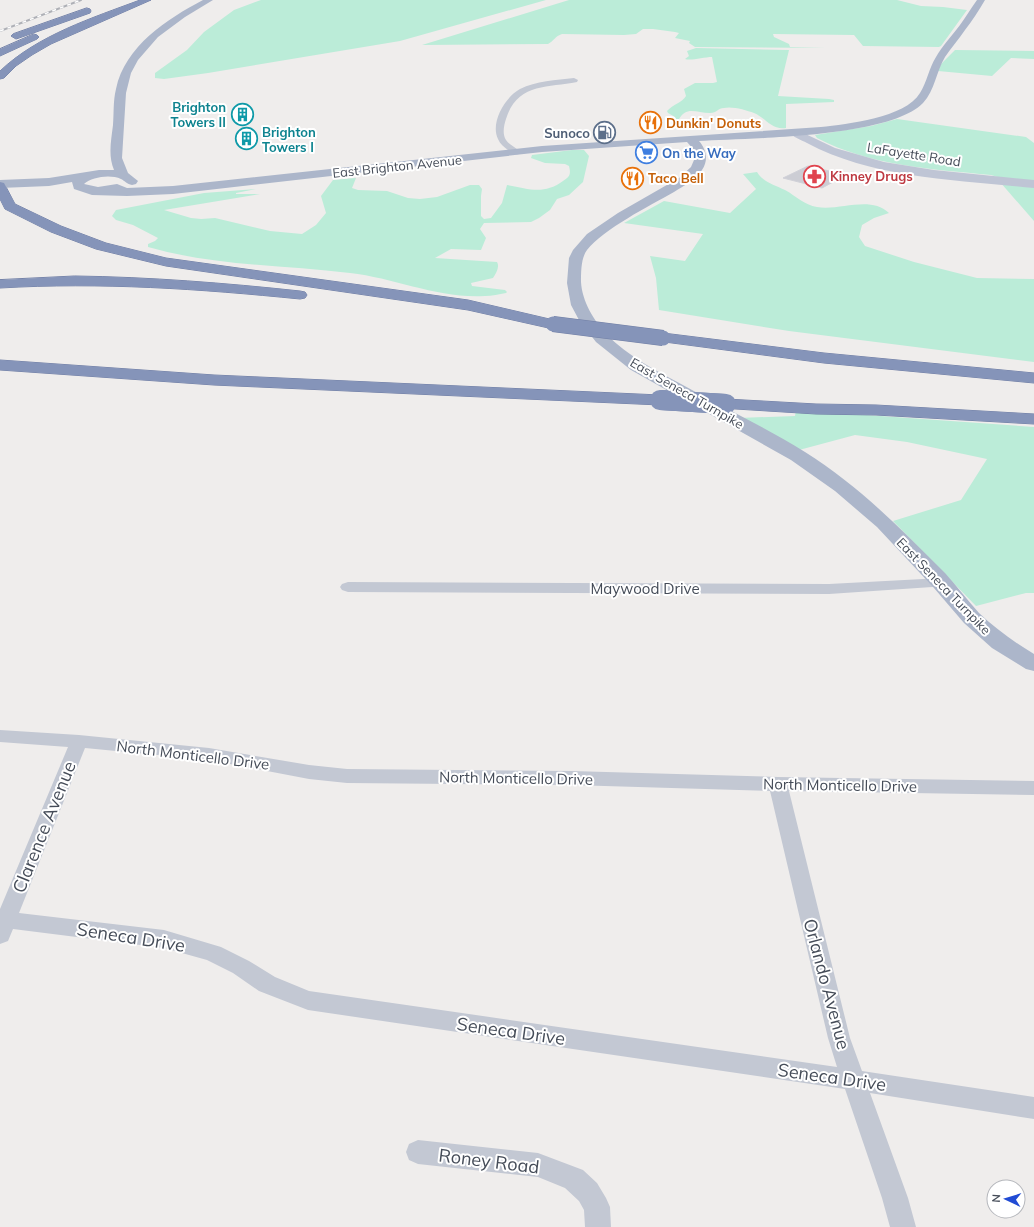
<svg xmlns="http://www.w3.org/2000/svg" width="1034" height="1227" font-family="Mulish,sans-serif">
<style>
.green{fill:#bbecd8}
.building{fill:#cccdd4;stroke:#d0d1d8}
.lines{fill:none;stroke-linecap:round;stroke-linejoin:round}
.highway-casing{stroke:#717fa5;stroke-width:1}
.street{fill:#c3c8d3;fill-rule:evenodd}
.secondary{fill:#bfc5d5;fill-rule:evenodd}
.primary{fill:#acb6ca;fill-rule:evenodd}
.highway{fill:#8594b9;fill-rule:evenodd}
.rail-casing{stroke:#aeb0b6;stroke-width:2}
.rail{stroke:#fff;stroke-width:1.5;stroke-dasharray:4;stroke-linecap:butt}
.highway-bridge-far1-casing{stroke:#717fa5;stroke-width:16;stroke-linecap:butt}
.highway-bridge-casing{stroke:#717fa5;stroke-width:20;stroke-linecap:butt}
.highway-bridge-far1{stroke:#8594b9;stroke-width:15}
.highway-bridge{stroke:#8594b9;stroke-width:20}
.labels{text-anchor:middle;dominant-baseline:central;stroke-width:4;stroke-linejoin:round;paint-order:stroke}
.far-culture-label{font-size:13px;font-weight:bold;fill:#0d838f;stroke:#fff;text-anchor:end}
.far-food-label{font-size:13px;font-weight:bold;fill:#c56008;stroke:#fff;text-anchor:start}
.far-service-label{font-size:13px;font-weight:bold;fill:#4e5e75;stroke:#fff;text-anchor:end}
.far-shop-label{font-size:13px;font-weight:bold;fill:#366cbe;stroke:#fff;text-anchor:start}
.far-street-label{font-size:13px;fill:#454c58;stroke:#fff}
.far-health-label{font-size:13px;font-weight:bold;fill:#be3a42;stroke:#fff;text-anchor:start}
.street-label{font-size:15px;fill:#454c58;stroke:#fff}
.near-street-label{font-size:18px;fill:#454c58;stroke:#fff}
</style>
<rect width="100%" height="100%" fill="#efedec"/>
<g class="green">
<path d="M261 0H546L400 41 208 73 164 79 155 78V73L187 50 204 32 234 10Z"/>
<path d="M569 0H897L921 6 943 7 967 10 941 46 939 47 863 46 854 35 773 34 774 37 789 44 790 47 825 48 695 47 689 43 690 41 675 38 679 33 675 32 653 29H643L636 34 624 35 562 34C555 36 554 41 548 44L422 45Z"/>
<path d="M696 48 789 50 778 96 829 99 834 100V102L786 104V128C771 130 766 118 754 113 746 110 732 106 724 108 718 108 717 113 710 113 696 113 686 105 678 121H674L675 117 668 113 667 111C673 104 682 103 686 96L684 89 695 83H713L717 82 712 57C704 57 691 61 685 59L689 56 687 51Z"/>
<path d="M955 50 1034 51V59L1011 58 992 76 938 71 941 64Z"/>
<path d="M897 119 1026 137 1034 143V182L1001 178 991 175C931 169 871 166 817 138L815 135 871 126Z"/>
<path d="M572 150H584L589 156 583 182 569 195 557 199 550 210 539 218 531 222 484 223 480 229 486 238 481 250 451 249 435 258 497 262C500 267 496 273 493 278L471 283 472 286 505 290 507 292 506 293C499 294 492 296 485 296 439 299 395 278 350 273 283 265 214 266 148 247V244L155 241 158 238 133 225 116 220 112 216 116 210 204 193 256 189 236 193V194H260L164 210 191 218 201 219 215 218 270 231 302 234 316 225 326 213 321 196 333 180 356 178 352 188 358 190 387 191 408 198 420 199 437 197 470 185H479L482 189 481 196V216L484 219 491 218 502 203 507 185C529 189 544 195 563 181 570 177 571 174 569 166L565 164 545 163 531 158 532 155Z"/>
<path d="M757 172C763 182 775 185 785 190 796 196 804 205 817 207 840 211 870 195 889 213L874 218 862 225 859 237 865 246 914 262 977 278 1034 279V362L789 331 659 310 656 278 650 256 685 261 703 234 624 223 664 201 730 213 756 189 743 174Z"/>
<path d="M1000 182 1034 186V221Z"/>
<path d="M796 410 1034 427V593H1026L976 606 893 521 961 500 987 459 907 442 855 435 799 450 738 418 795 416Z"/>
</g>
<path class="building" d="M808 166 846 175 822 188 783 178Z"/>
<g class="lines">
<defs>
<g id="highway">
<path d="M140 0H151L51 44 32 55 16 66 4 78 0 79V71C38 35 92 18 140 0Z"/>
<path d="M87 8 90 9 91 11 90 13 19 38 16 39 11 36 13 34Z"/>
<path d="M34 34 37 35 39 37 37 39 0 56V49Z"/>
<path d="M0 182 4 183 15 204 61 226 106 243 166 258 468 300 558 321 561 324 558 327 553 329 468 310 166 266 96 249 51 232 5 209 0 199Z"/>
<path d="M75 276C150 277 225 283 300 291L305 292 307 295 305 298 300 299C200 289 101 282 0 288V280Z"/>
<path d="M663 333 824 353 1034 373V383L824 363 657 341 655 338 657 335Z"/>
<path d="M0 360 214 375 660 395 666 396 669 400 666 404 660 405 214 385 0 370Z"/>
<path d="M726 399 816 404 876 405 1034 414V424L876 415 816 414 720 408 717 404 720 400Z"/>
</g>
</defs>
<use href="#highway" class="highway-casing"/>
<g class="street">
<path d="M574 78 578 80 577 82C547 88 517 83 506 119 504 125 502 134 506 140 509 145 516 147 520 152L519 154C514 155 512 153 508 150 504 147 500 144 498 139 490 123 505 97 520 89 536 81 556 80 574 78Z"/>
<path d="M942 578 947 580 950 583 947 586 829 594 348 592 342 590 340 587 342 584 348 582 829 584Z"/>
<path d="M0 730 79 735 209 748 309 765 347 769 571 771 778 777 1034 781V795L789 791 850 1038 862 1071 1034 1097V1119L870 1093 908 1198 916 1227H890L882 1198 845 1089 308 1010 259 991 233 973 207 960 164 948 13 929 8 941 0 944V909L68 747 0 742ZM85 748 209 760 309 779 347 783 571 785 770 791 828 1038 837 1067 309 991 275 977 249 961 221 947 164 930 19 913Z"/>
<path d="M418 1140 538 1153 583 1170 597 1183 606 1198 610 1207 611 1227H585L584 1210 579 1201 565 1188 538 1177 418 1164 409 1160 406 1152 409 1144Z"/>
</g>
<path class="secondary" d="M795 129 835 148 884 162 934 170 1034 180V188C960 180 874 179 807 143 801 140 793 137 789 132Z"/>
<path class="primary" d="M203 0H213L185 17 158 37 138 60 131 73 126 93 122 158 128 173 138 181 136 184 132 185C127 184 125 181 121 179 110 174 92 177 84 184L98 187 117 184 127 188 173 186 542 146 821 127C847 124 905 118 920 93 927 82 929 68 936 57 942 46 952 36 960 25 966 17 971 8 977 0H985C979 10 972 21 965 30 959 39 951 48 945 57 936 72 935 90 923 103 889 138 749 138 699 141 706 149 709 160 702 170 696 180 683 186 674 192 649 206 604 229 587 250 581 258 581 272 581 282 582 301 594 321 607 335 628 356 655 370 681 384 722 407 765 427 805 452 858 485 901 529 945 573 957 586 967 600 979 613 996 629 1014 642 1034 654V671L1026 669 992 648 964 623 934 588 877 527 835 491 791 460 631 370 596 342 579 320 571 305 567 283 569 258 573 250 587 234 618 213 679 178 691 167 694 160V150L687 142 542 152 173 194 127 196 92 195 74 189 72 182 49 186 0 188V180L49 178 99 170H114C108 156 111 141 113 125 114 113 113 101 116 89 125 46 167 19 203 0Z"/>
<use href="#highway" class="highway"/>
<defs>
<path id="rail" d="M0 31 81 0"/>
</defs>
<use href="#rail" class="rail-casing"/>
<use href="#rail" class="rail"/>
<defs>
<path id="highway-bridge-far1" d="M553 324 663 338"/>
<path id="highway-bridge" d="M660 400 726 404"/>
</defs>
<use href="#highway-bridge-far1" class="highway-bridge-far1-casing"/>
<use href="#highway-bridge" class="highway-bridge-casing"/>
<use href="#highway-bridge-far1" class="highway-bridge-far1"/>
<use href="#highway-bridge" class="highway-bridge"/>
</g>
<defs>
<symbol id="building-ring" viewBox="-11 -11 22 22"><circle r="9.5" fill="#fff" stroke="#0f9aa8" stroke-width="1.5"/><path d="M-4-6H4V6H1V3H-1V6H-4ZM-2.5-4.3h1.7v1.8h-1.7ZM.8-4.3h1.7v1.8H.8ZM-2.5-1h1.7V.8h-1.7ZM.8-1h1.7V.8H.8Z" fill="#0f9aa8"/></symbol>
<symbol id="restaurant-ring" viewBox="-11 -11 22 22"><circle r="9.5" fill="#fff" stroke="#e8710a" stroke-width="1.5"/><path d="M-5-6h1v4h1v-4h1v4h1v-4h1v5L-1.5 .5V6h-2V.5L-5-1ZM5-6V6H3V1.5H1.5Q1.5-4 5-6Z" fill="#e8710a"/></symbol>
<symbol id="fuel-ring" viewBox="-11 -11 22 22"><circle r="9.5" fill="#fff" stroke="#5c6f8a" stroke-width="1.5"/><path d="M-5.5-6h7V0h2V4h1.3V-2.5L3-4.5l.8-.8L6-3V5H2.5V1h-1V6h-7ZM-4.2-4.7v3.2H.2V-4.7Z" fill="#5c6f8a"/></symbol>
<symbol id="supermarket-ring" viewBox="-11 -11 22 22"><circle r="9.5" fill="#fff" stroke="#3f7fe0" stroke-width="1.5"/><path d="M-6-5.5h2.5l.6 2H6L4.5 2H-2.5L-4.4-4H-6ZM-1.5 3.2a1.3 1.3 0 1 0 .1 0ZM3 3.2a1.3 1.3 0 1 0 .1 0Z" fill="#3f7fe0"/></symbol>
<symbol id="pharmacy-ring" viewBox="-11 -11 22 22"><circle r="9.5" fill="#fff" stroke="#e0444e" stroke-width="1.5"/><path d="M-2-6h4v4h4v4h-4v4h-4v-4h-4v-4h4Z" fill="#e0444e"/></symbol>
</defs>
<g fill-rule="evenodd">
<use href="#building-ring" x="230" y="102" width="25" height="25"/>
<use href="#restaurant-ring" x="638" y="110" width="25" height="25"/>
<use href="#fuel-ring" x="592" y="120" width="25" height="25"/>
<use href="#building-ring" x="234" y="126" width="25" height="25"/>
<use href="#supermarket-ring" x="634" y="140" width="25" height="25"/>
<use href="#pharmacy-ring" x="802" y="164" width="25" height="25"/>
<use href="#restaurant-ring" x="620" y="166" width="25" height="25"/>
</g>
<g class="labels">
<g class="far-culture-label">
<text x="226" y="107">Brighton<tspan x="226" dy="15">Towers II</tspan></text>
<text x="262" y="132" text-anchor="start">Brighton<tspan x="262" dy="15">Towers I</tspan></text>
</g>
<g class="far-food-label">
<text x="666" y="123">Dunkin' Donuts</text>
<text x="648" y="178">Taco Bell</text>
</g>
<g class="far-service-label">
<text x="590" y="133">Sunoco</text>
</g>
<g class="far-shop-label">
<text x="662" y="153">On the Way</text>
</g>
<g class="far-street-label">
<text transform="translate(914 154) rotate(9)">LaFayette Road</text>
<text transform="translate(397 166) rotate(-6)">East Brighton Avenue</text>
<text transform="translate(687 393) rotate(30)">East Seneca Turnpike</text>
<text transform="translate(944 586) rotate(46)">East Seneca Turnpike</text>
</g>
<g class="far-health-label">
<text x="830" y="176">Kinney Drugs</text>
</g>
<g class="street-label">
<text x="645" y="588">Maywood Drive</text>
<text transform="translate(193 755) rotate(7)">North Monticello Drive</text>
<text transform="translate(516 778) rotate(1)">North Monticello Drive</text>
<text transform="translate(840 785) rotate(1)">North Monticello Drive</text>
</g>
<g class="near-street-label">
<text transform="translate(44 827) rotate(-68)">Clarence Avenue</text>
<text transform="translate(131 937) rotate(9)">Seneca Drive</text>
<text transform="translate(827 984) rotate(75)">Orlando Avenue</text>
<text transform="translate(511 1031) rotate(8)">Seneca Drive</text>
<text transform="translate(832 1077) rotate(8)">Seneca Drive</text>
<text transform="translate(489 1161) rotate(7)">Roney Road</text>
</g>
</g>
<g transform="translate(1006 1199) rotate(274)"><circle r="19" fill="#ffffff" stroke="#b5b7bc"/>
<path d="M0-3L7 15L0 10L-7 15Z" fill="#214bd4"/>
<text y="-6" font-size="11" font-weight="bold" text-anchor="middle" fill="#454c58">N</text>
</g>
</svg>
